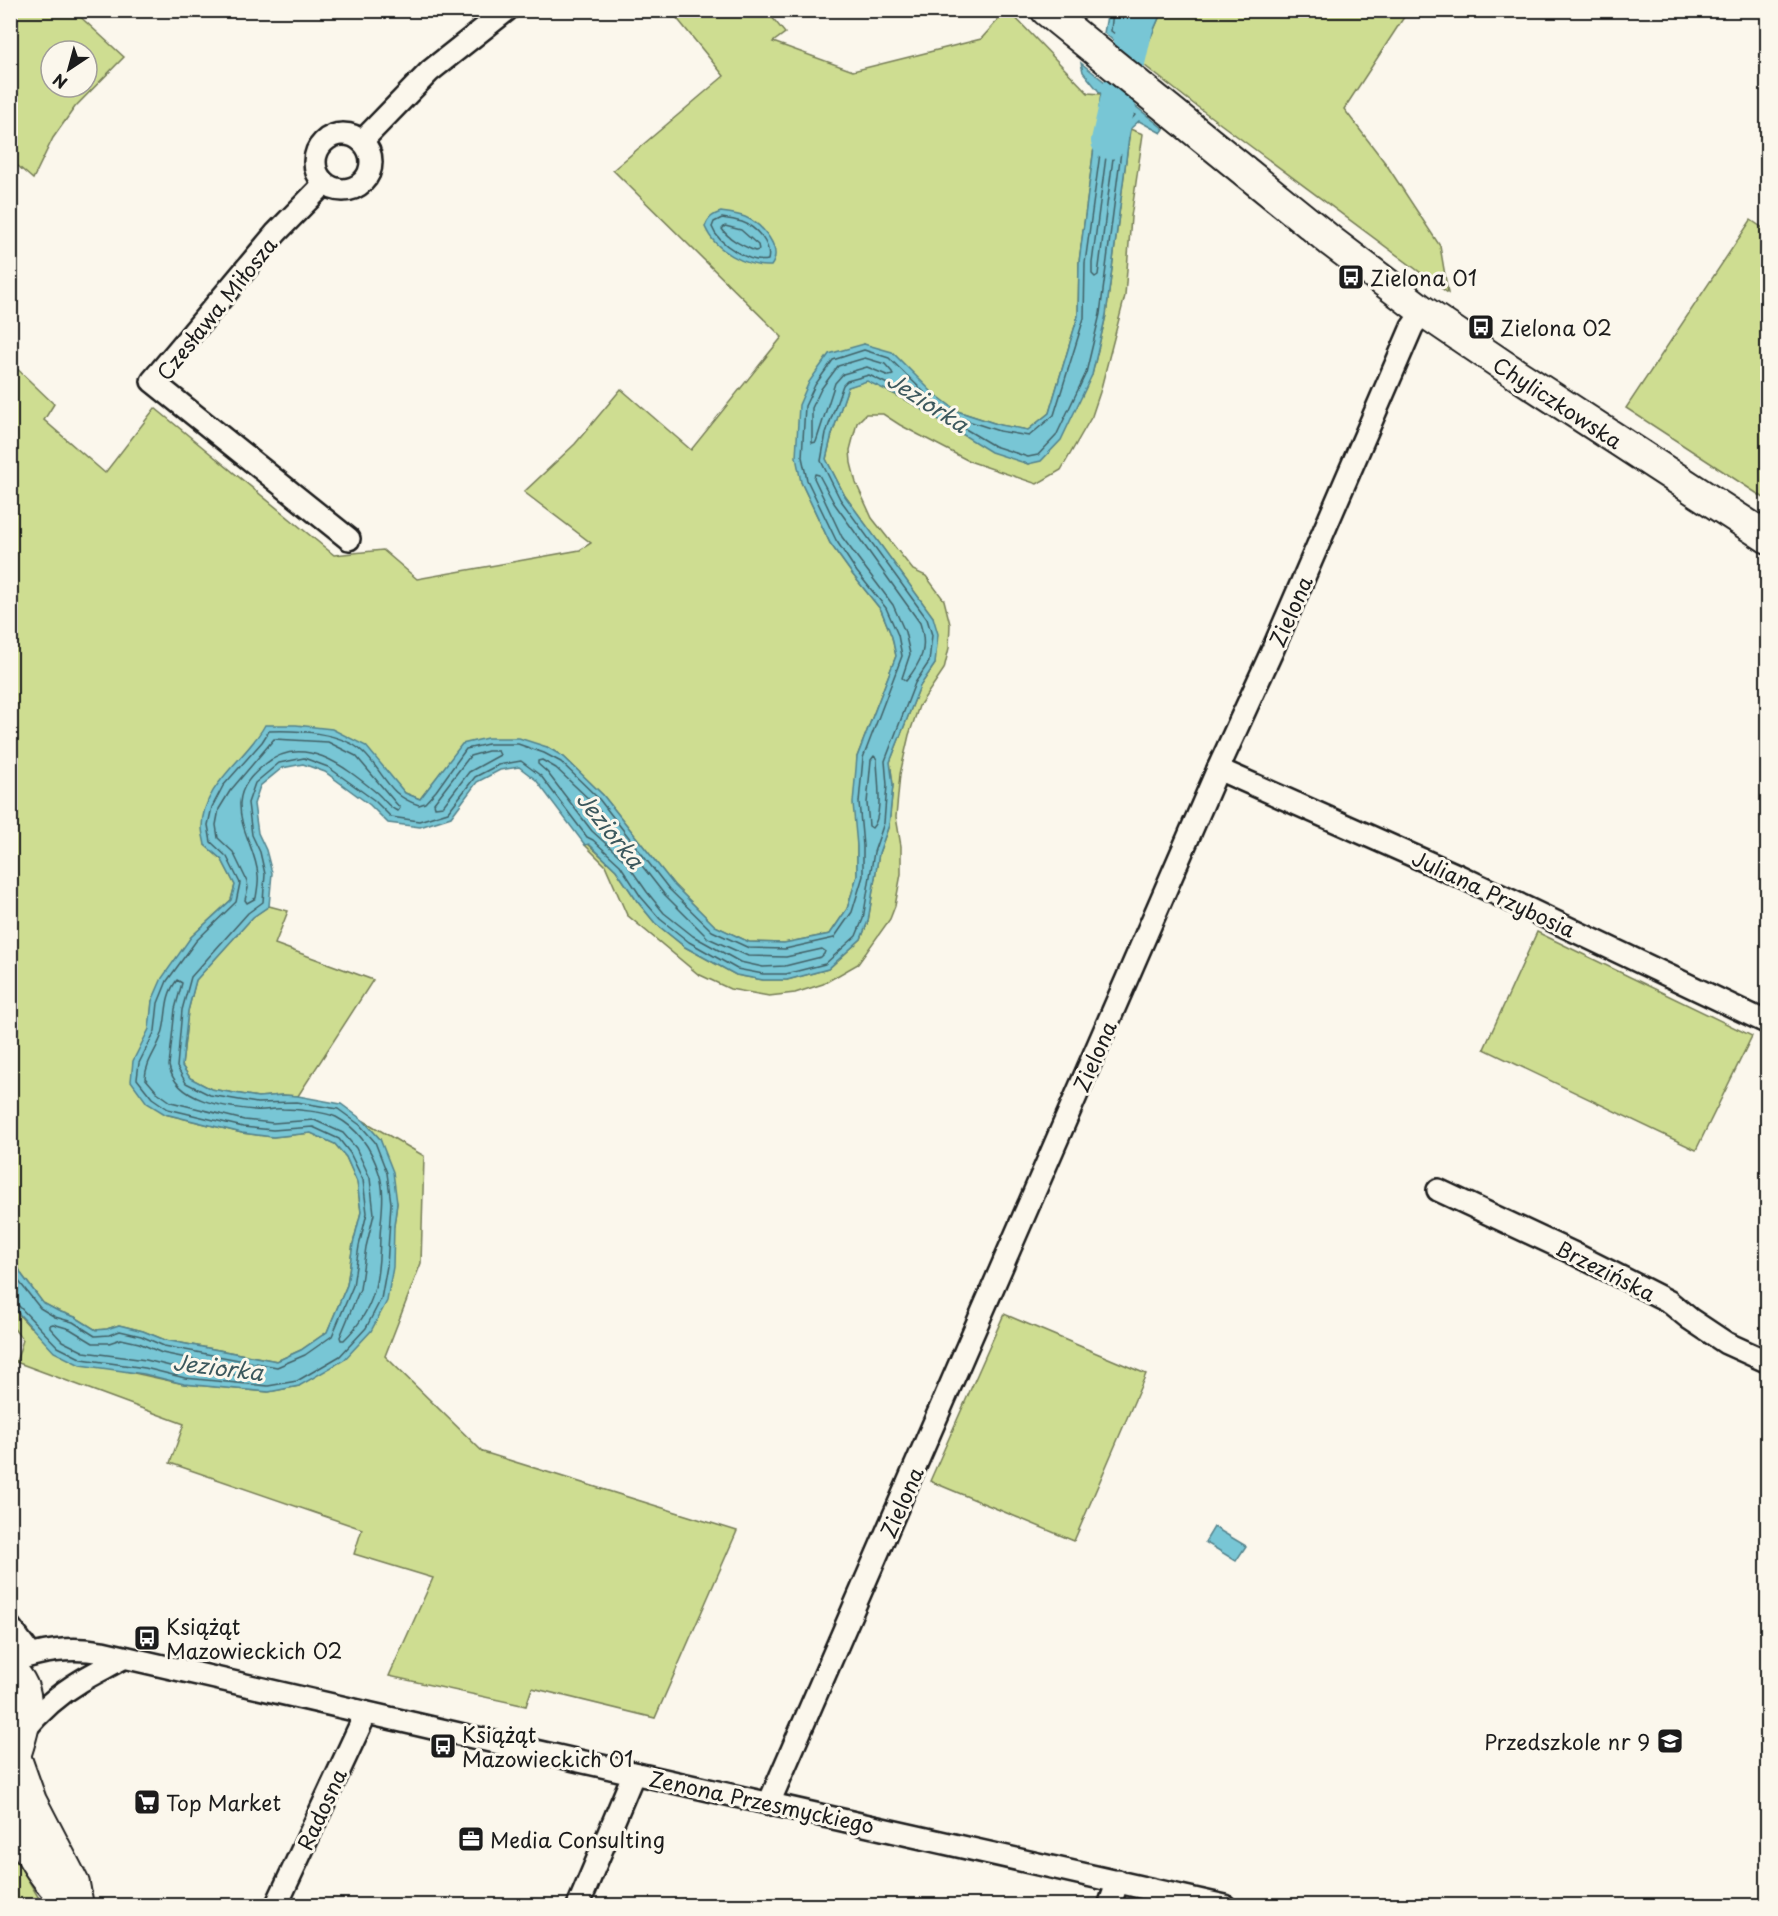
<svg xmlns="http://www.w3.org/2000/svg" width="1778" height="1916" font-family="'Playpen Sans',sans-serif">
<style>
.green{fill:#cedd91;stroke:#757c56;stroke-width:1.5;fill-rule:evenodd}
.water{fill:#78c6d5;stroke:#53828b;stroke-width:1.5}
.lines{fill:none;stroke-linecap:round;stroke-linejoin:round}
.shore{stroke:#416066;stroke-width:1.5}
.river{stroke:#78c6d5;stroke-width:36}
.street-casing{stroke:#1c1c1c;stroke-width:26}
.secondary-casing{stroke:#1c1c1c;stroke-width:34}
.street{stroke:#fbf7ec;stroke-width:21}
.secondary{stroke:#fbf7ec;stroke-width:30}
.labels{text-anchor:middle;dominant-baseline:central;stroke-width:6;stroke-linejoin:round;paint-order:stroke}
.poi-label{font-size:21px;fill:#1c1c1c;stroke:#fbf7ec;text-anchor:start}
.street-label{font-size:21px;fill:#1c1c1c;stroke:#fbf7ec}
.water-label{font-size:22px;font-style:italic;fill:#3c585d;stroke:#fbf7ec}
</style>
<rect width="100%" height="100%" fill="#fbf7ec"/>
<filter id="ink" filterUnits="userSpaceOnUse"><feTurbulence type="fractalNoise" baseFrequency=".0167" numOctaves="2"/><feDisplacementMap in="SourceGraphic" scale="12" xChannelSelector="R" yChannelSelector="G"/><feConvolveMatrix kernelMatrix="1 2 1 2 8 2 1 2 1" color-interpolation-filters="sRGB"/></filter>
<g filter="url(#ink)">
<g class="green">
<path d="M10 11H74L124 57 75 107 53 138 33 179 11 160ZM51 51H87V87H51Z"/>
<path d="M671 11H767L785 33 773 42 853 71 981 39 1006 11H1009L1088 93 1101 94 1079 262 1078 316 1049 413 1028 430 1000 425 957 411 864 344 801 482 830 543 853 575 881 610 892 637 896 656 857 757V876L847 909 830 934 784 943 749 942 715 926 674 885 603 795 564 757 547 747 451 759 420 799 405 793 388 775 258 738 239 759 205 845 222 860 235 885 231 900 191 937 152 1001 150 1029 144 1043 165 1114 242 1133 273 1137 311 1133 335 1144 346 1157 357 1181 361 1212 353 1244 347 1285 327 1332 301 1350 277 1361 165 1340 143 1331 119 1325 107 1329 96 1330 75 1317 58 1311 43 1303 22 1275 11 1253 10 362 54 404 44 420 105 473 155 408 334 555 383 550 417 579 580 550 591 543 524 492 575 444 621 389 691 450 782 337 613 170 724 76Z"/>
<path d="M1162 11H1408L1344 109 1386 164 1440 246 1448 293 1195 105 1140 62Z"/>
<path d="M1130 129 1143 134 1131 217 1125 296 1100 392 1092 416 1061 470 1037 484 969 461 900 425 883 414H866L857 423 850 450 851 463 856 483 872 518 913 570 926 576 944 600 950 624 949 648 944 669 919 706 909 735 900 774 896 817 901 846V874L895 906 890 919 858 964 823 984 795 993 769 996 730 989 698 974 627 915 605 865 585 845 588 844 616 870 637 901 655 923 685 947 736 975 763 980H787L828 969 861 939 868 921 879 853 889 825 893 785 890 762 920 686 935 664 933 617 845 496 826 459 832 434 848 387 867 380 1028 464 1092 375 1106 315Z"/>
<path d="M1751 220 1767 231V500L1626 408Z"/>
<path d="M269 906 288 911 275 944 373 980 298 1096 283 1095 258 1097 211 1089 190 1078 182 1066 188 1011 196 980 253 917Z"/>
<path d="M1537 932 1752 1036 1696 1150 1484 1049Z"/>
<path d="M364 1121 424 1156 421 1263 385 1356 483 1452 737 1531 655 1718 532 1688 526 1706 389 1676 433 1578 354 1554 362 1529 170 1463 184 1424 16 1362 23 1340 11 1325 10 1305 30 1327 116 1369 184 1384 268 1392 299 1386 394 1226 397 1203 380 1139Z"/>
<path d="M1004 1314 1146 1374 1074 1541 930 1481Z"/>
<path d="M10 1851H11L43 1905H11Z"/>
</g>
<g class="water">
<path d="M1108 10 1162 11 1140 62 1104 33Z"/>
<path d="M1081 63 1164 129 1161 133 1139 121 1130 129 1106 315 1092 375 1061 440 1041 461 1028 464 991 452 907 400 867 381 848 387 832 434 826 459 845 496 933 617 938 634 935 664 920 686 890 762 893 785 889 825 879 853 868 921 861 939 828 969 787 980H763L736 975 685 947 655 923 637 901 616 870 589 844 585 845 536 780 519 767 500 770 477 782 451 817 420 827 388 823 370 805 325 772 303 764 282 768 260 786 254 804 258 833 266 850 272 873 269 906 253 917 196 980 188 1011 182 1066 190 1078 211 1089 258 1097 283 1095 298 1096 341 1104 364 1121 380 1139 393 1172 397 1203 394 1226 393 1267 387 1301 371 1331 344 1360 299 1386 269 1392 184 1384 144 1374 80 1365 54 1352 11 1305V1253L22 1275 43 1303 58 1311 75 1317 96 1330 107 1329 119 1325 143 1331 165 1340 277 1361 301 1350 327 1332 347 1285 353 1244 361 1212 357 1182 346 1157 335 1144 311 1133 273 1137 242 1133 165 1114 147 1103 131 1081 133 1061 149 1029 152 1001 162 978 191 937 231 900 235 885 222 860 205 845C204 839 202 833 202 827 202 784 247 759 265 725H296L332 729 366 746 405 793 420 799 462 744 487 738H519L547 747 564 757 603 795 674 885 715 926 749 942 784 943 830 934 847 909 857 876V846L853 803 857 757 896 656 892 637 881 610 853 575 830 543 801 482 796 457 799 405 809 382 829 354 864 344 892 352 931 391 957 411 1000 425 1028 430 1049 413 1078 316 1079 262 1101 94 1083 72Z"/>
<path d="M721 212C729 213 738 214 745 217 762 224 784 249 771 266 746 267 715 251 705 227 708 218 712 215 721 212Z"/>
<path d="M1214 1527 1246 1546 1236 1561 1205 1542Z"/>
</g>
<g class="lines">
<g class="shore">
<path d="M1113 10 1111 31 1136 50 1139 49 1156 10"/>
<path d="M1121 10 1119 28 1133 38 1136 37 1147 10"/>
<path d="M1108 95H1111L1135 115 1124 128 1100 314 1086 373 1056 436 1038 455 1028 457 994 446 957 424 956 420 959 418 999 431 1029 436 1054 415 1084 318 1085 263Z"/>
<path d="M1116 108 1124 116 1117 127 1098 275 1095 277 1092 274V263L1112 111Z"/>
<path d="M722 218C729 219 735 220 742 222 756 227 772 244 768 260 750 264 718 244 712 227L714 222Z"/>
<path d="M725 226 741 230 758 245 759 250 755 251C744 246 729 240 722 229Z"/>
<path d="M865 358 885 364 892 372 893 375 889 376 867 367 843 374 835 383 816 442 812 443V408L821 389 838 366Z"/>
<path d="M815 474 819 475 834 503 920 623C928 648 922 661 906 681L902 678 910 654 905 632 893 605 842 537 814 478Z"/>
<path d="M274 739 328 742 356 756 400 808 398 811C390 809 384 799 377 793 345 767 303 732 264 765 252 775 241 786 240 803 239 829 256 850 258 875 259 882 257 890 256 898L247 903 245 900 248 888 247 881 233 852 218 838 216 825 219 809 230 791Z"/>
<path d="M488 751H498L500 755 469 772 443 806 435 807 434 803 470 756Z"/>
<path d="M874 756 877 759C877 776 884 816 872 828L869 826 867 803 871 760Z"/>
<path d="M542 760 556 768 593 803 664 894 708 938 748 956 786 957 822 949 825 951 824 954 821 957 785 966 763 967 740 962 693 936 664 913 647 892 626 862 592 831 547 772 538 764V761Z"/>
<path d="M177 980 182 983 175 1009 169 1066C176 1102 225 1107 255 1110 265 1111 274 1108 283 1109 295 1109 326 1112 336 1117 359 1129 372 1150 379 1173 386 1194 381 1215 380 1237 379 1279 376 1309 344 1340H341L340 1337 360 1289 366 1247 374 1214 370 1178 356 1148 343 1133 314 1120 273 1123 244 1120 171 1102 157 1092 145 1078C146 1061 157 1050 162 1034 168 1015 163 998 177 980Z"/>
<path d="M10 1267 17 1279 40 1308 55 1317 73 1322 95 1336 109 1335 120 1331 141 1336 164 1346 277 1367 305 1355 332 1336 353 1286 359 1246 367 1213 363 1180 350 1153 339 1139 313 1127 273 1130 243 1127 168 1109 152 1098 137 1079 139 1063 155 1031 158 1003 167 981 196 941 236 902 240 883 227 857 211 842 208 825 212 807 223 786 262 742 269 731C297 730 342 732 363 752 384 772 388 796 419 805L425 803 436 791 466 749 488 744H518L544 753 561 762 599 799 669 889 712 931 749 948 785 949 834 938 852 912 863 876V846L859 802 863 758 902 656 898 635 886 608 857 572 836 540 807 480 802 457 805 406 815 385 833 360 864 350 889 358 927 395 945 409V413L941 414 910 395 869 375 847 381 843 385 826 433 821 461 840 499 927 619 932 635 929 662 915 683 885 761 887 785 884 823 874 852 863 919 856 936 825 964 786 974H763L737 969 689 942 660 919 641 897 620 865 593 840 587 837 541 776 521 761 498 765 475 777 448 812 419 821 391 817 374 800 328 767 304 758 279 763 255 783 248 803 252 835 260 852 265 874 263 902 248 913 191 977 182 1010 177 1067 186 1083 210 1095 257 1103 297 1102 338 1109 360 1125 375 1142 387 1173 391 1203 387 1266 381 1299 366 1328 340 1356 297 1381 268 1386 185 1378 145 1368 82 1359 58 1347 17 1304 10 1302"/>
<path d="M53 1324 70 1329 93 1343H109L121 1339 139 1343 162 1353 245 1370 248 1373 245 1376 186 1370 146 1360 84 1352 62 1341 50 1328V1325Z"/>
</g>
<path class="river" d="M1109 141 1139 10"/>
<defs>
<g id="street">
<circle cx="343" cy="162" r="28"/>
<path d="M362 141 430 71 507 10"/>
<path d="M324 184 276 233 152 381 349 539"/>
<path d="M1218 769 1459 876 1768 1023"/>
<path d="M1438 1190 1575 1254 1668 1301 1690 1319 1726 1343 1768 1362"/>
<path d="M10 1627 31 1655"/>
<path d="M10 1662C41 1651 70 1646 102 1652L437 1729 1225 1906"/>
<path d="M23 1732C39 1712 59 1694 81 1681 94 1673 109 1666 123 1658"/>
<path d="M769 1803 1218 769 1273 649 1412 327 1423 311"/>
<path d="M276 1906 366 1713"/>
<path d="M578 1906 634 1773"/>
<path d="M1109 1906 1118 1881"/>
</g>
<g id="secondary">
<path d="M1046 10 1332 242 1423 311 1501 364 1768 538"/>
<path d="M10 1670C37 1693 24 1728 15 1756L10 1758"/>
<path d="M15 1756 31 1801 74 1884 78 1906"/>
<path d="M10 1815C28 1849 44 1883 75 1906"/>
</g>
</defs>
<use href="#street" class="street-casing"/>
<use href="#secondary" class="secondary-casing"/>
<use href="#street" class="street"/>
<use href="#secondary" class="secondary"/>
</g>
</g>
<defs>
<symbol id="bus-square" viewBox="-11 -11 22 22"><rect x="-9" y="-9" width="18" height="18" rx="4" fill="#1c1c1c" stroke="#fbf7ec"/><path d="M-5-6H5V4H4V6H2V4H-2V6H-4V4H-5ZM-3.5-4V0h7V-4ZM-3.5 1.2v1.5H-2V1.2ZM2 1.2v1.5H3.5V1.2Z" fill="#fff"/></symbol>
<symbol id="school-square" viewBox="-11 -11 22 22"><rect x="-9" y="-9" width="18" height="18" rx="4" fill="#1c1c1c" stroke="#fbf7ec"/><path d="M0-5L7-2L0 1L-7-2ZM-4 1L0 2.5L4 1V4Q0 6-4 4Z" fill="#fff"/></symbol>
<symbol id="supermarket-square" viewBox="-11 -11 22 22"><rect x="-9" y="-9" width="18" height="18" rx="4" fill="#1c1c1c" stroke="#fbf7ec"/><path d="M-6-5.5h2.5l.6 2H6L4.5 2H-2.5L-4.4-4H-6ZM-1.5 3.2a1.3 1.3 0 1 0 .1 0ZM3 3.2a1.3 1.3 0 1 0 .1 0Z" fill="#fff"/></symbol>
<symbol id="office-square" viewBox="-11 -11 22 22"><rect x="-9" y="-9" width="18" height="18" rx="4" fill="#1c1c1c" stroke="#fbf7ec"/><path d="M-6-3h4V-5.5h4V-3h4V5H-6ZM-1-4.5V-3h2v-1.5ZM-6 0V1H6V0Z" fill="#fff"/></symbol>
</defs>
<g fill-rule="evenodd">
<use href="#bus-square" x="1336" y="262" width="30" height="30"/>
<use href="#bus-square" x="1466" y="312" width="30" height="30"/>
<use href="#bus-square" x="132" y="1623" width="30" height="30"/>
<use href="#school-square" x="1655" y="1726" width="30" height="30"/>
<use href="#bus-square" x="428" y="1731" width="30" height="30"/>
<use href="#supermarket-square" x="132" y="1787" width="30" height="30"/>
<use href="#office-square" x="456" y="1824" width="30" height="30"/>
</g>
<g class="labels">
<g class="poi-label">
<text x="1370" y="277">Zielona 01</text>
<text x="1500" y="327">Zielona 02</text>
<text x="166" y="1626">Książąt<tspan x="166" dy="24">Mazowieckich 02</tspan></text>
<text x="462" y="1734">Książąt<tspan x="462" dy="24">Mazowieckich 01</tspan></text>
<text x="1650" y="1741" text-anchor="end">Przedszkole nr 9</text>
<text x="166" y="1802">Top Market</text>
<text x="490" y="1839">Media Consulting</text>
</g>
<g class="street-label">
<text transform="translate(216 308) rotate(-51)">Czesława Miłosza</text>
<text transform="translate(1558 402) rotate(33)">Chyliczkowska</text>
<text transform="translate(1290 611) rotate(-66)">Zielona</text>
<text transform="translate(1494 893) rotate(25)">Juliana Przybosia</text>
<text transform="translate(1094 1056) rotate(-66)">Zielona</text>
<text transform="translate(1606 1270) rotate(27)">Brzezińska</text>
<text transform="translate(901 1502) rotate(-66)">Zielona</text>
<text transform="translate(762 1801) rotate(12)">Zenona Przesmyckiego</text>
<text transform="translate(321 1809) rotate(-65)">Radosna</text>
</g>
<g class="water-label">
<text transform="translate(928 401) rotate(33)">Jeziorka</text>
<text transform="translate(611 829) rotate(51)">Jeziorka</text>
<text transform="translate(218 1366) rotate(7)">Jeziorka</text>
</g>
</g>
<rect width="1778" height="1916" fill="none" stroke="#fbf7ec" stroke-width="36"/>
<rect x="18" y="18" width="1742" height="1880" fill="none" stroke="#1c1c1c" stroke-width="2" filter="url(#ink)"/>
<g transform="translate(69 69) rotate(216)"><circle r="28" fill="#fbf7ec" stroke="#a29f99" stroke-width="1.5"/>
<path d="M0-4.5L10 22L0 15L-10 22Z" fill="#1c1c1c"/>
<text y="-9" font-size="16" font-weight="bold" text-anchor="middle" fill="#1c1c1c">N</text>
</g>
</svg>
